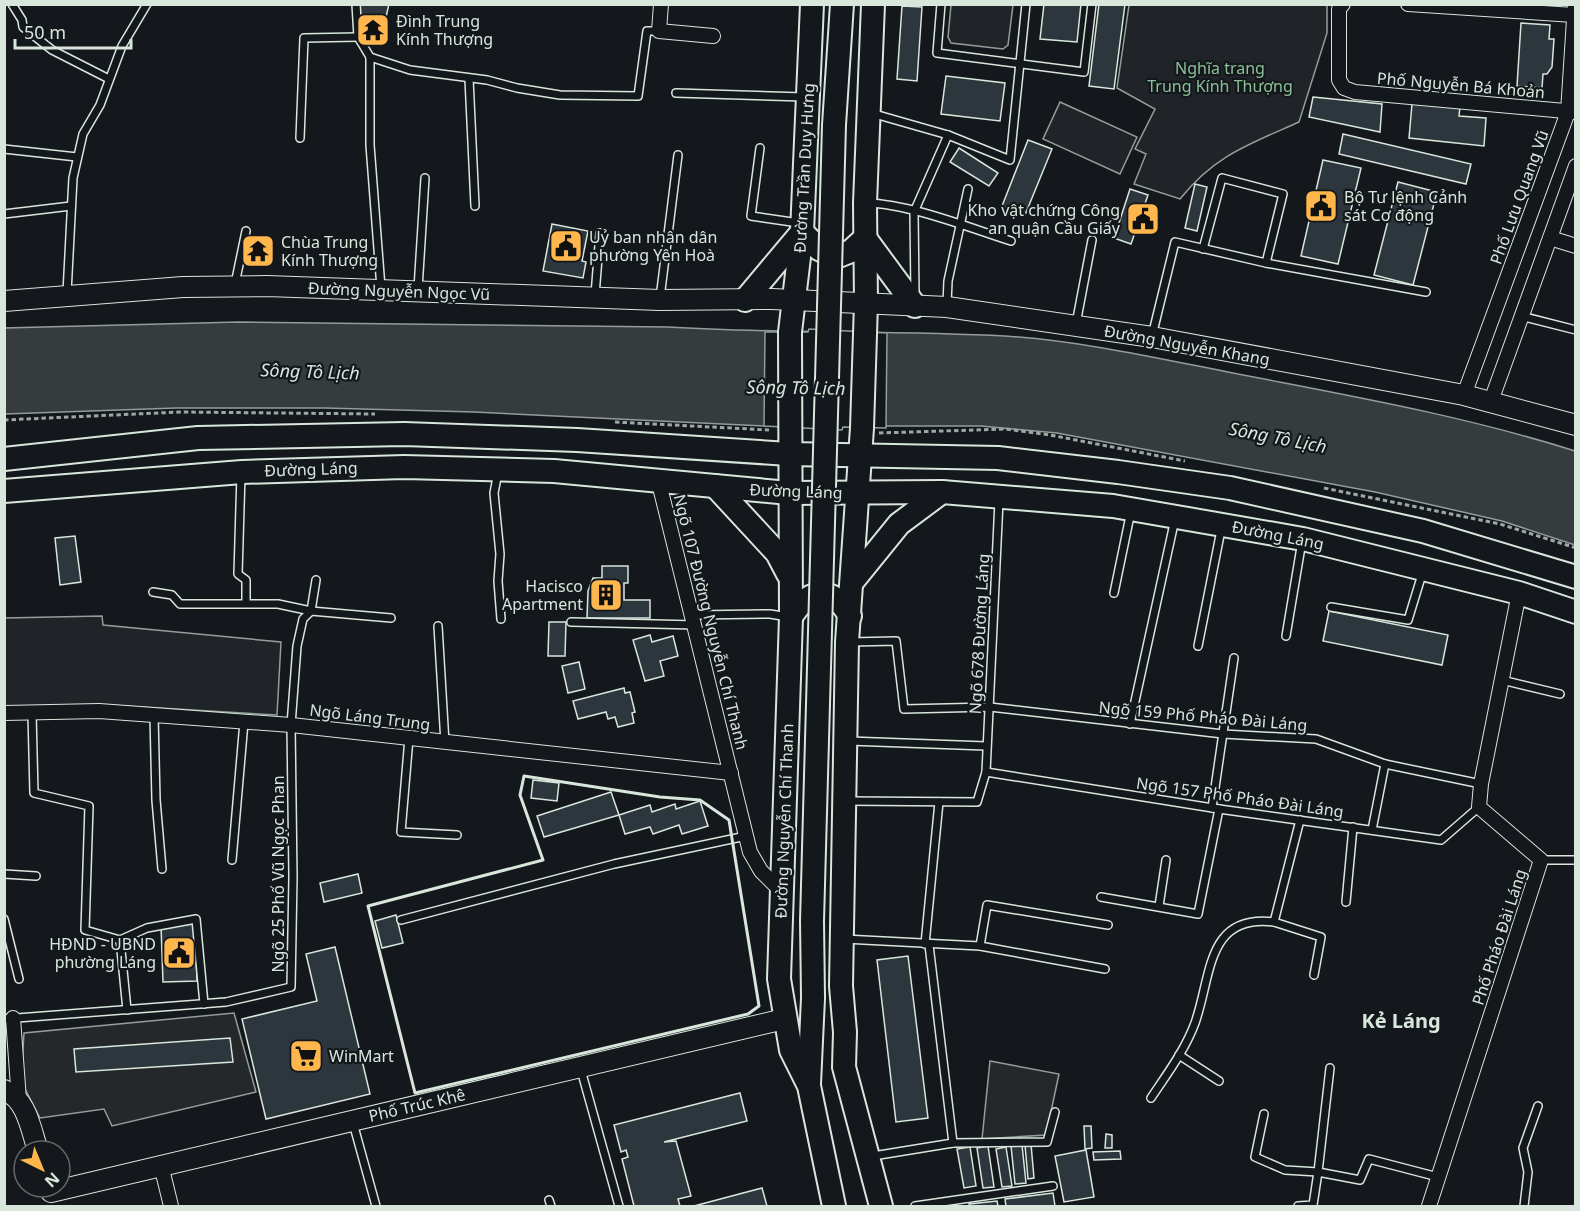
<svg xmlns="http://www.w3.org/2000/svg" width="1580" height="1211" font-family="'Noto Sans',sans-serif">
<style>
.green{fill:#202428;stroke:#939e99;stroke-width:1.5}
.parking{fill:#24282b;stroke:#939e99;stroke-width:1.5}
.water{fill:#363b3e;stroke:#939e99;stroke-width:1.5}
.pier{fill:#14181c;stroke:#939e99;stroke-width:1.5}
.building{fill:#2c363c;stroke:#d8e6dc;stroke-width:1.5}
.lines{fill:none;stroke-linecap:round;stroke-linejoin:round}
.lane-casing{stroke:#d8e6dc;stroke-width:10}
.street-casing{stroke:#d8e6dc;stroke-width:16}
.secondary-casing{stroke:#d8e6dc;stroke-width:22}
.primary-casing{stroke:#d8e6dc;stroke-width:26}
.path{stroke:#9da8a2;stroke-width:3;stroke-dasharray:4.5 3;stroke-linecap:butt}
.lane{stroke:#14181c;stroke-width:7}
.street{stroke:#14181c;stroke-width:14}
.secondary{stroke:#14181c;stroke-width:20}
.primary{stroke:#14181c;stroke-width:22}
.primary-bridge-casing{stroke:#d8e6dc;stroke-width:26;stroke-linecap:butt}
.primary-bridge{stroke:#14181c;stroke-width:22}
.wall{stroke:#d8e6dc;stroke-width:3}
.labels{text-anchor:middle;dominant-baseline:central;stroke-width:4.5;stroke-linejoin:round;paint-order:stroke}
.poi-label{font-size:16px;fill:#d8e6dc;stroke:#14181c;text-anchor:start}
.park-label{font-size:16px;fill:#8ac095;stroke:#14181c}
.street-label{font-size:16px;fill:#d8e6dc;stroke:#14181c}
.water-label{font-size:18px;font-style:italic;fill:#d8e6dc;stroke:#14181c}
.quarter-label{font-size:20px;font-weight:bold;fill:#d8e6dc;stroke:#14181c}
</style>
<rect width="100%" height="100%" fill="#14181c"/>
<g class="green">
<path d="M951 5H1013L1008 45 1003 49 951 43 948 37Z"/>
<path d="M1129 5H1327V33L1299 122C1250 144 1215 155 1180 199L1134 184 1146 154 1135 149 1155 109 1117 88Z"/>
<path d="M1060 102 1137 137 1120 174 1043 139Z"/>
<path d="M102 616 103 625 281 642 277 715 108 705 5 706 4 618Z"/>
</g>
<g class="parking">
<path d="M234 1013 256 1092 112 1126 104 1109 40 1118 21 1081 24 1033Z"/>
<path d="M990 1061 1059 1074 1046 1135 982 1139Z"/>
</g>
<path class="water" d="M239 322 668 327C780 334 893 330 1005 336 1083 341 1161 359 1238 374 1351 396 1465 416 1575 451V545L1502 521 1375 492 1057 433 981 426H764L474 412 325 408H176L5 414 4 328Z"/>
<path class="pier" d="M809 329 887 333 886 428 843 427 842 430 764 426 765 332H808Z"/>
<g class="building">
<path d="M360 4H389L381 39H365L360 22Z"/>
<path d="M1044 4H1081L1077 42 1040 39Z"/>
<path d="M1099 4H1125L1114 89 1089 86Z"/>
<path d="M902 6 922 7 917 81 897 79Z"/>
<path d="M1521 23 1550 25 1549 39H1554L1552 67 1547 74H1543L1542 88 1517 86Z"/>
<path d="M946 76 1005 83 1000 121 941 114Z"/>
<path d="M1313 97 1382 104 1380 132 1309 117Z"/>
<path d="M1412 104 1460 107 1459 116 1486 118 1484 146 1409 138Z"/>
<path d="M1343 134 1471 164 1466 184 1339 154Z"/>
<path d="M1028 140 1052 149 1025 215 1002 206Z"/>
<path d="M959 148 998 173 989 186 950 162Z"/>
<path d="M1323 160 1361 168 1338 264 1301 256Z"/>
<path d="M1398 182 1437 192 1413 285 1374 275Z"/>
<path d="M1195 184 1207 187 1197 231 1185 228Z"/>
<path d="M1130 189 1148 195 1131 244 1114 238Z"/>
<path d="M552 224 588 231 582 261 586 262 583 278 543 271Z"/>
<path d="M75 536 81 582 60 585 55 538Z"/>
<path d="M602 566H628V583H624V600H650V618H587L588 591 593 578H602Z"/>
<path d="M1329 611 1448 635 1442 665 1323 641Z"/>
<path d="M549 622H566L565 656H548Z"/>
<path d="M650 635 652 642 673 636 678 656 660 661 664 676 645 681 633 640Z"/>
<path d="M579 662 585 689 568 693 562 666Z"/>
<path d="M624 688 625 693 630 692 635 712 632 713 634 723 618 727 615 717 608 719 606 712 578 719 573 701Z"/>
<path d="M533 780 559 783 557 801 531 798Z"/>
<path d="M611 792 619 815 544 837 537 816Z"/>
<path d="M700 801 708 826 682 834 679 825 653 834 650 827 625 834 619 815 650 805 652 812 675 804 676 809Z"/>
<path d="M358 874 362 893 324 902 320 883Z"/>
<path d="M396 915 403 943 382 948 375 921Z"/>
<path d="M195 924 197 981 163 982 161 926Z"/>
<path d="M335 947 370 1094 266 1119 242 1019 317 1001 306 954Z"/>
<path d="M908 956 928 1118 896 1122 877 960Z"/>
<path d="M230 1038 233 1062 76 1072 74 1049Z"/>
<path d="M740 1093 747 1121 664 1142 676 1141 691 1196 678 1199 680 1206H634L622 1159 628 1157 626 1150 621 1152 614 1125Z"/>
<path d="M1084 1126H1091L1092 1148 1085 1149Z"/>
<path d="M1106 1134 1112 1135V1148H1105Z"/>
<path d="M1031 1144 1034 1178 1028 1179 1025 1145Z"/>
<path d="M1022 1145 1026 1183 1015 1184 1011 1146Z"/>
<path d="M988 1146 994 1187 983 1188 977 1148Z"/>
<path d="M970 1147 976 1186 964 1188 957 1149Z"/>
<path d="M1006 1147 1012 1186 1002 1187 996 1149Z"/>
<path d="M1086 1150 1094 1197 1064 1202 1055 1156Z"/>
<path d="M1120 1151 1121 1159 1094 1160 1093 1152Z"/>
<path d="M762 1188 767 1206H694Z"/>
<path d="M1053 1193 1055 1206H1006L1005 1199Z"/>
<path d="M997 1201 998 1206H970L969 1204Z"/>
</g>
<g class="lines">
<defs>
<g id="lane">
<path d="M12 4 22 20 23 27 52 50 109 79"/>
<path d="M356 4 358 37 370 57V145L381 288"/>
<path d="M941 4 937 53 1084 72 1092 4"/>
<path d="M370 57 410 70 487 80 517 88 560 95 638 96 647 31H659"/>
<path d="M469 79 475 206"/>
<path d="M676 93 804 97"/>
<path d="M871 113 948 135 1010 160 1026 4"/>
<path d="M300 138 304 38 358 37"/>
<path d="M760 148 751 216 799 223"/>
<path d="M4 149 77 157"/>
<path d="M867 203C910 204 970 228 1011 241"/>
<path d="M4 214 71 206"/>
<path d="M1203 249 1222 178 1283 194 1266 263"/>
<path d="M235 284 246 231"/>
<path d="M418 289 425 178"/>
<path d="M67 293 73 178 83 134 100 105 122 46 147 4"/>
<path d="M595 295 600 233"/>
<path d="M915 295 914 212 948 135"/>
<path d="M660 298 678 155"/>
<path d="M947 304 948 281 968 189"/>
<path d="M1521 316 1576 330"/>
<path d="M1076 324 1092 240"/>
<path d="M1152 336 1175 242 1266 263 1426 292"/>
<path d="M498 472 494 493 500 554 498 581 501 619"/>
<path d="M241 474 238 574 246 580V602"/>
<path d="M153 592 172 595 180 604H278L311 611 391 618"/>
<path d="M1114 593 1131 511"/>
<path d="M1331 607 1408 620 1423 571"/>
<path d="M693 615 770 614 788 617"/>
<path d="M571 622 696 625"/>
<path d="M438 626 445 743"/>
<path d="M1286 636 1302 541"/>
<path d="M850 642 896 641 904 709 990 707 1223 734 1316 739 1385 764 1481 784"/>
<path d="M1198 646 1221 530"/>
<path d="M1502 680 1560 694"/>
<path d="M32 713 34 793 89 806 85 930 120 940 147 928 196 919 204 1004"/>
<path d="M154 715 156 800 162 869"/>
<path d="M1130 724 1175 519"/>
<path d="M409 738 401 832 457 835"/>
<path d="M849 741 986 746"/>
<path d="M986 772 1219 809 1441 840 1479 807"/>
<path d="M846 801 977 802 986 772 999 501"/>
<path d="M1212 808 1234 658"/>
<path d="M1372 830 1385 764"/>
<path d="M232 860 244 722"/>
<path d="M1541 860H1576"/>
<path d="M4 874 36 876"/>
<path d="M1101 897 1198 914 1219 809"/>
<path d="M1346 902 1353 827"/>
<path d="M1159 906 1166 860"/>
<path d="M4 919 19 979"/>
<path d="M401 920 614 864 746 836"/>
<path d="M1274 922 1321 937 1314 975"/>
<path d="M844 939 980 946 1105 969"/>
<path d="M120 940 127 1010"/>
<path d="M925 944 939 802"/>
<path d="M929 945 953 1143"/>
<path d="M980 946 987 905 1108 925"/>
<path d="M4 1019 226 1002 291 987 293 877 291 725 297 646 303 619 311 611 316 580"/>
<path d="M1179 1055 1219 1081"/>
<path d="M581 1070 619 1206"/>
<path d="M1151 1098C1167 1074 1185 1050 1195 1023 1212 975 1206 914 1274 922L1300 820"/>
<path d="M1264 1114 1255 1157 1285 1170 1318 1172 1330 1068"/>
<path d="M353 1123 376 1206"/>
<path d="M873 1156 953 1143 1047 1142 1055 1112"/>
<path d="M549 1200 551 1206"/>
<path d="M915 1206 1053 1186"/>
<path d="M1298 1206 1313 1205 1318 1172 1360 1180 1369 1159 1438 1177"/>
<path d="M1524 1206 1528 1172 1523 1148 1538 1106"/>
</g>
<g id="street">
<path d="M661 4 659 31 713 36"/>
<path d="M1343 4 1339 9V80L1344 88 1355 92 1576 112"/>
<path d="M1408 4 1574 15"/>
<path d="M1550 238 1576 246"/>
<path d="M1464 395 1568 112 1575 4"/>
<path d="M1491 401 1576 166"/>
<path d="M658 479 750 852 761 871 781 891"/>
<path d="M4 713 99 711 291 725 731 773"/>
<path d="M13 1018 19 1100"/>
<path d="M161 1165 171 1206"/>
<path d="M1429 1206 1541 860 1479 807 1481 784 1519 593"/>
</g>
<g id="secondary">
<path d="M4 301 183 287 267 286 660 300 772 299 947 307 1152 337 1464 395 1576 425"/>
<path d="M4 1090C27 1099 31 1130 38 1151"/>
<path d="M51 1192 784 1019"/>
</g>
<g id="primary">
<path d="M812 4 802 232 790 332 791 617 779 979 791 1050 809 1086 834 1206"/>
<path d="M873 4 865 203 866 303 862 428 847 642 841 986 845 1032 844 1067 881 1206"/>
<path d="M802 232 819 249 836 257 851 251 865 238"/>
<path d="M865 238 915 306"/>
<path d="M745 300 802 232"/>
<path d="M4 459 198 438 404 434 577 440 789 454 998 458 1118 472 1230 488 1423 531 1576 577"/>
<path d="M715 486 777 553 788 574"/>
<path d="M4 491 242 472 404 467 554 471 789 493 942 492 1113 506 1303 539 1519 593 1576 612"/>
<path d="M852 582 899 524 942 492"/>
<path d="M791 617C809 588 832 585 850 616"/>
<path d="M809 1084 813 998"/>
</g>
</defs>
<use href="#lane" class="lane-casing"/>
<use href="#street" class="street-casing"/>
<use href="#secondary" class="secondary-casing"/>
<use href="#primary" class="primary-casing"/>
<g class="path">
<path d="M4 420 180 412 375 414"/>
<path d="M615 422 769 430"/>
<path d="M879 433 1006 429 1050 435 1185 461"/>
<path d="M1324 488 1500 524 1576 548"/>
</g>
<use href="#lane" class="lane"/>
<use href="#street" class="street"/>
<use href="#secondary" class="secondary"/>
<use href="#primary" class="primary"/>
<defs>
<path id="primary-bridge" d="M813 998 812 921 834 125 842 4"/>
</defs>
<use href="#primary-bridge" class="primary-bridge-casing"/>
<use href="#primary-bridge" class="primary-bridge"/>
<path class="wall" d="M524 776 660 797 700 800 729 820 759 1006 748 1014 415 1093 368 906 543 860 520 795Z"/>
</g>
<defs>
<symbol id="temple-square" viewBox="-11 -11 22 22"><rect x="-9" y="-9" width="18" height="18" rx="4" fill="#ffb74d" stroke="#14181c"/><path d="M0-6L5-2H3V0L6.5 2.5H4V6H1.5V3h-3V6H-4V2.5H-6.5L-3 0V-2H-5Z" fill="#111"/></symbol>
<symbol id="civic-square" viewBox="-11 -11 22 22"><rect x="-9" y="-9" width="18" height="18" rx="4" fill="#ffb74d" stroke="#14181c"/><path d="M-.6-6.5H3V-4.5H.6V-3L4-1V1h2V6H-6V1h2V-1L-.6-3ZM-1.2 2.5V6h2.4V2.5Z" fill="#111"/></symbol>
<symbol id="building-square" viewBox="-11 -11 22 22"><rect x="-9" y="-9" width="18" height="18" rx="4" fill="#ffb74d" stroke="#14181c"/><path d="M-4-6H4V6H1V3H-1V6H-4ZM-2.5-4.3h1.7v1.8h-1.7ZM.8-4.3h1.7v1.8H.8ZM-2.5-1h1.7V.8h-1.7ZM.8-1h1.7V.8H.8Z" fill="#111"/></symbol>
<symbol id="supermarket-square" viewBox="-11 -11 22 22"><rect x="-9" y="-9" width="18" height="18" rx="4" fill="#ffb74d" stroke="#14181c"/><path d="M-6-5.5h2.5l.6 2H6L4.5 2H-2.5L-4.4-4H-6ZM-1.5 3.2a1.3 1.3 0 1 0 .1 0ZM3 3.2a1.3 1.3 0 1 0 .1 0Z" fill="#111"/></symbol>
</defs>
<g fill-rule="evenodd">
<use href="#temple-square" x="354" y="11" width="38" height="38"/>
<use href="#civic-square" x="1302" y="187" width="38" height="38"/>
<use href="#civic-square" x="1124" y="200" width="38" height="38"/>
<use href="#civic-square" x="547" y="227" width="38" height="38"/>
<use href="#temple-square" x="239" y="232" width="38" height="38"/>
<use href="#building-square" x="587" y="576" width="38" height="38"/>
<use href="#civic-square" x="160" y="934" width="38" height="38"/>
<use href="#supermarket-square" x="287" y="1037" width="38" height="38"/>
</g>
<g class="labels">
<g class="poi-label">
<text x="396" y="21">Đình Trung<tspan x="396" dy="18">Kính Thượng</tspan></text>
<text x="1344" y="197">Bộ Tư lệnh Cảnh<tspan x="1344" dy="18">sát Cơ động</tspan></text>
<text x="1120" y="210" text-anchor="end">Kho vật chứng Công<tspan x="1120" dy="18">an quận Cầu Giấy</tspan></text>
<text x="589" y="237">Uỷ ban nhân dân<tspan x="589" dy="18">phường Yên Hoà</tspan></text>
<text x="281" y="242">Chùa Trung<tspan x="281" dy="18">Kính Thượng</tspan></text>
<text x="583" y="586" text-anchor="end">Hacisco<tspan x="583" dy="18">Apartment</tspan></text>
<text x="156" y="944" text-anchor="end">HĐND - UBND<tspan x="156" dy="18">phường Láng</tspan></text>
<text x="329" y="1056">WinMart</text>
</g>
<g class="park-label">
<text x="1220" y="68">Nghĩa trang<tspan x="1220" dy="18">Trung Kính Thượng</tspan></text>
</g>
<g class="street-label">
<text transform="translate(1461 85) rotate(5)">Phố Nguyễn Bá Khoản</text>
<text transform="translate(804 168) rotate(-87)">Đường Trần Duy Hưng</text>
<text transform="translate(1519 197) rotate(-70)">Phố Lưu Quang Vũ</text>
<text transform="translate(399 291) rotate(2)">Đường Nguyễn Ngọc Vũ</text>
<text transform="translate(1187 345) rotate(10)">Đường Nguyễn Khang</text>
<text transform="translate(311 469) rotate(-2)">Đường Láng</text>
<text transform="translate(796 491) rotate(2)">Đường Láng</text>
<text transform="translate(1278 535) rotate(11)">Đường Láng</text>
<text transform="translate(711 622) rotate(76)">Ngõ 107 Đường Nguyễn Chí Thanh</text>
<text transform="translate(979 634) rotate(-87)">Ngõ 678 Đường Láng</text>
<text transform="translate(1203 716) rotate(5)">Ngõ 159 Phố Pháo Đài Láng</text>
<text transform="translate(370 717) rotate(7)">Ngõ Láng Trung</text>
<text transform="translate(1240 797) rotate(8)">Ngõ 157 Phố Pháo Đài Láng</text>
<text transform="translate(784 821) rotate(-88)">Đường Nguyễn Chí Thanh</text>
<text transform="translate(278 874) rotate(-90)">Ngõ 25 Phố Vũ Ngọc Phan</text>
<text transform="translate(1499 937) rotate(-72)">Phố Pháo Đài Láng</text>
<text transform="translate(417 1105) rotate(-13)">Phố Trúc Khê</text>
</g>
<g class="water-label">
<text transform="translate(310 371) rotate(2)">Sông Tô Lịch</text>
<text transform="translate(796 387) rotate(1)">Sông Tô Lịch</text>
<text transform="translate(1278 437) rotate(11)">Sông Tô Lịch</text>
</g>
<g class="quarter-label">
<text x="1401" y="1020">Kẻ Láng</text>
</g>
</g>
<rect width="1580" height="1211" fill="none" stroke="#d8e6dc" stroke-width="12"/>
<g transform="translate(42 1169) rotate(137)"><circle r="28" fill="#14181c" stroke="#626a69" stroke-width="1.5"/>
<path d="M0-4.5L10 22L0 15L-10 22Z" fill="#ffb74d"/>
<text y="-9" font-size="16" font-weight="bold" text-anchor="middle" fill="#d8e6dc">N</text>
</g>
<path d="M15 39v9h116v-9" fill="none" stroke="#d8e6dc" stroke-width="3"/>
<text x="24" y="39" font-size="18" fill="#d8e6dc" stroke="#14181c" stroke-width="4.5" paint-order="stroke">50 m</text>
</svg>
